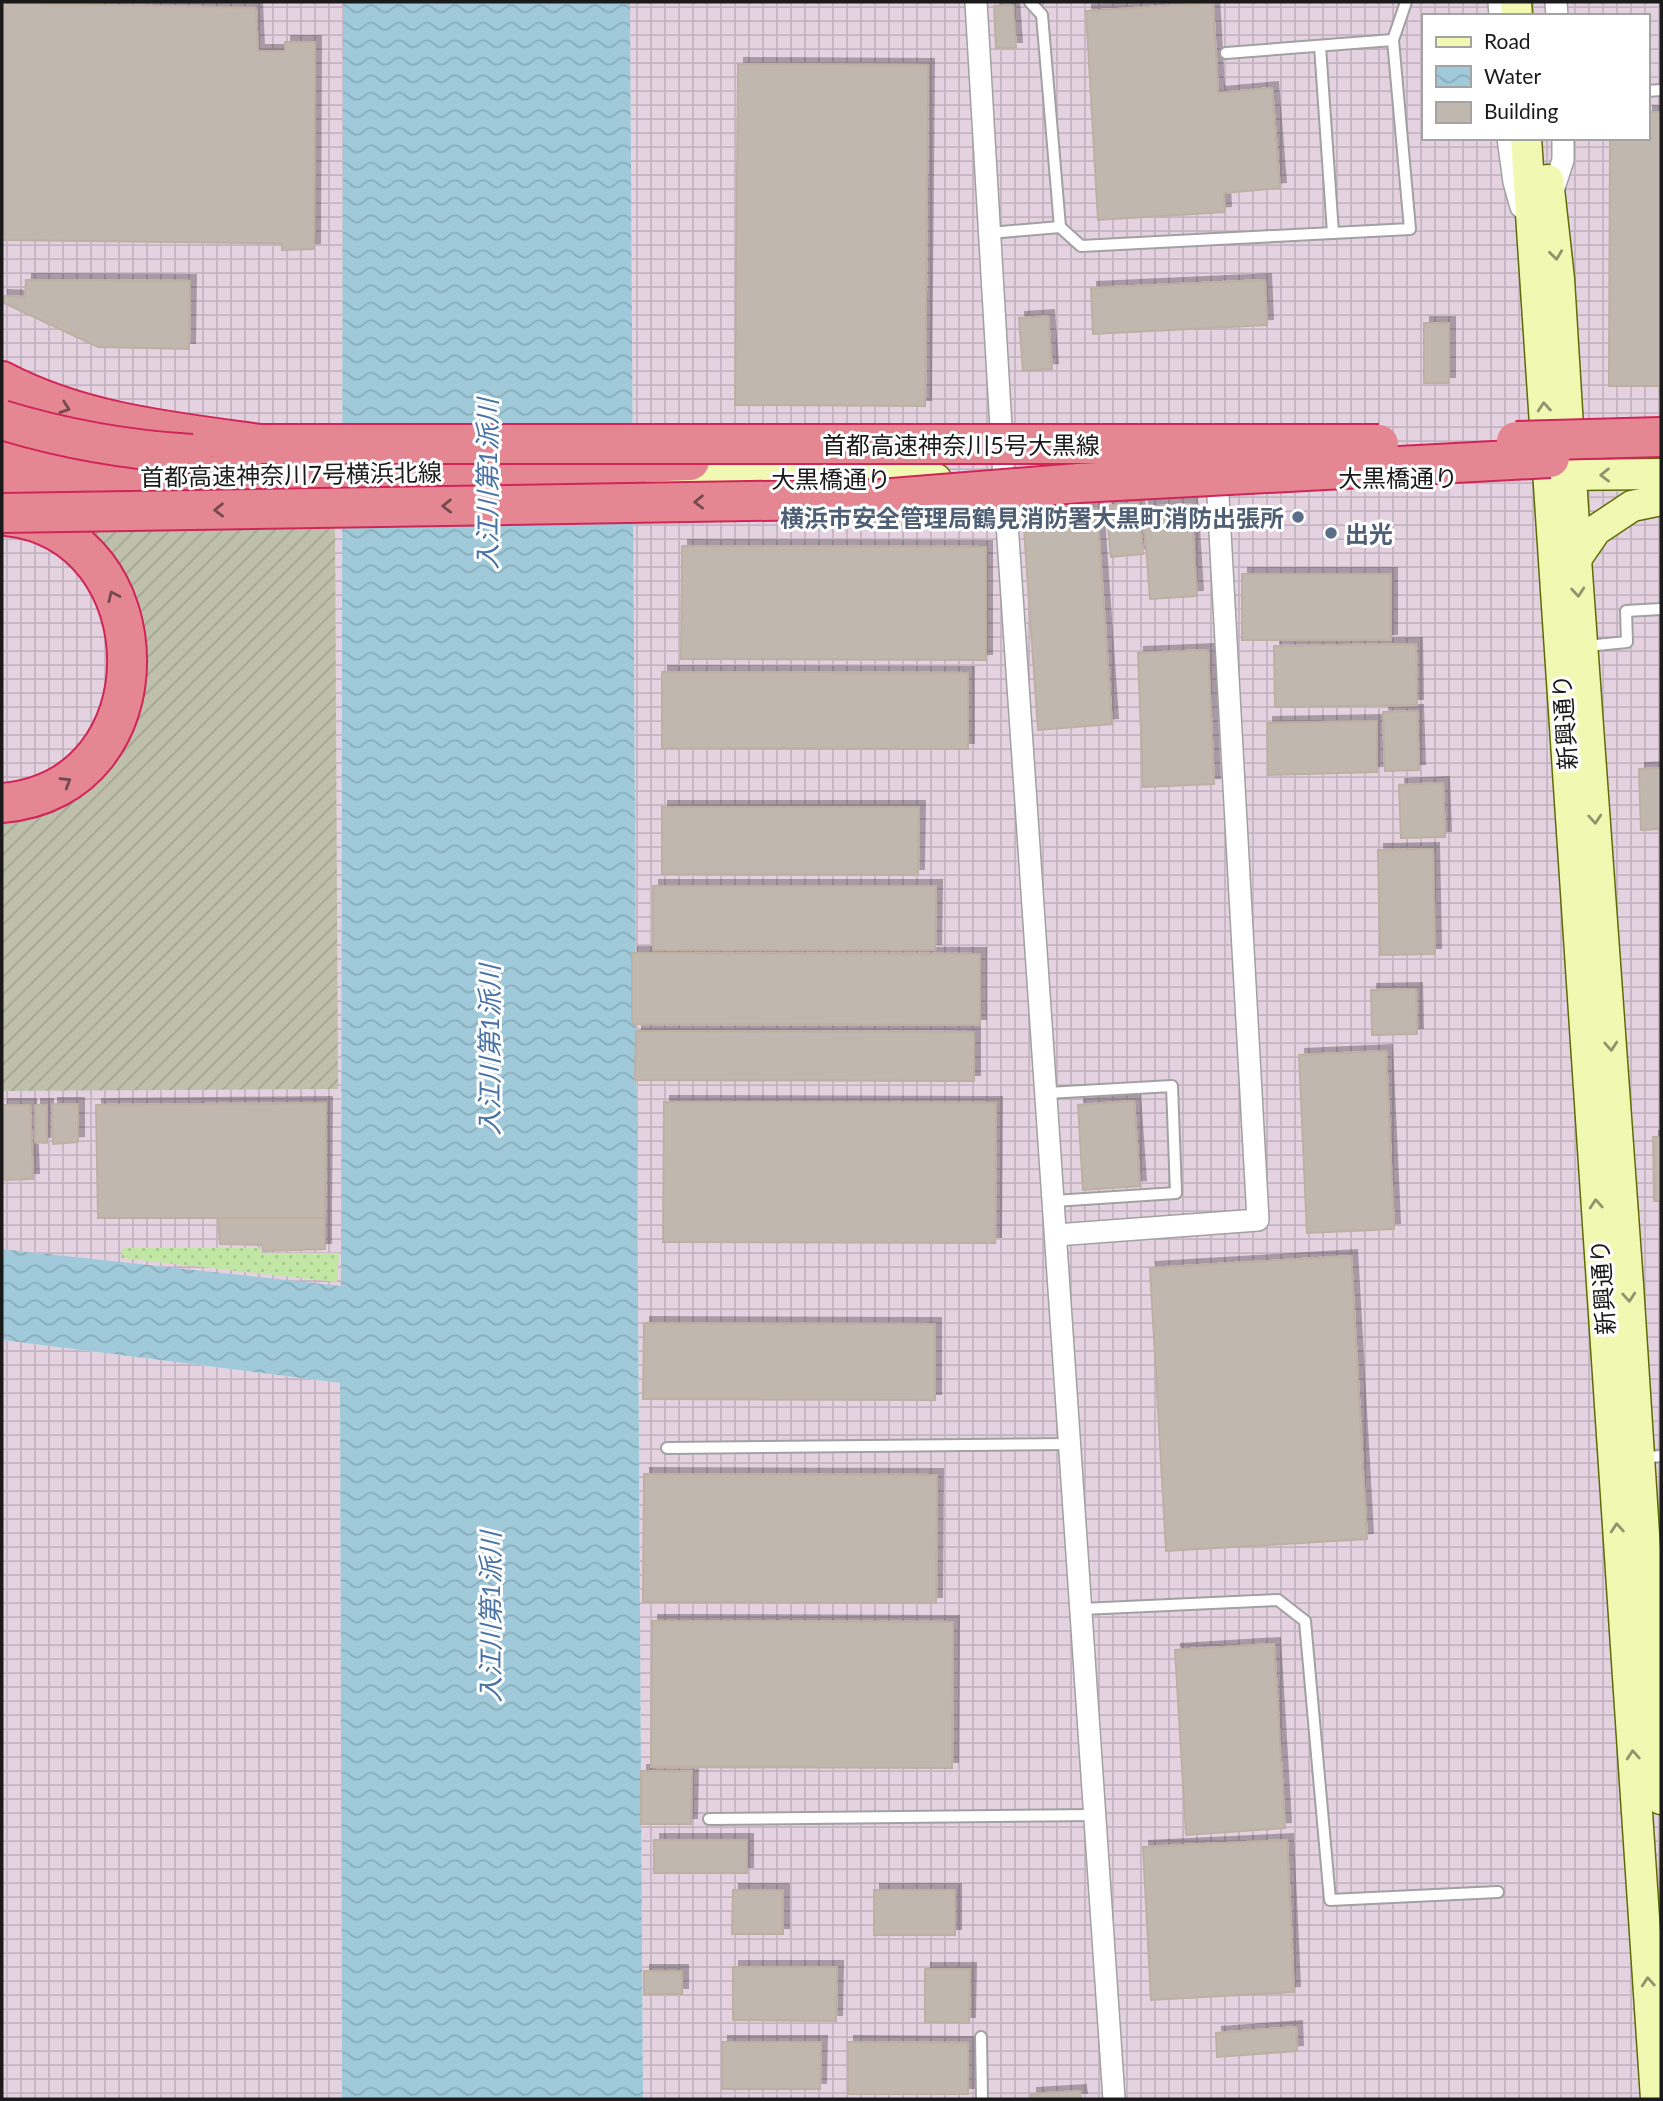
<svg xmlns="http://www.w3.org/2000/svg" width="1663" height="2101" font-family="Lato,'Noto Sans JP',sans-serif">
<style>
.industrial{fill:url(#industrial-grid);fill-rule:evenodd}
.construction{fill:url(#construction-furrows)}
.grass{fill:url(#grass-dots)}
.water{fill:url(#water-waves)}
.building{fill:#c0b8af;stroke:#bdb0a3;stroke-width:2;filter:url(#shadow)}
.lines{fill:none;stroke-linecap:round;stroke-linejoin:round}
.lane-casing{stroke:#a1a1a1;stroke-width:14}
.street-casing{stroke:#a1a1a1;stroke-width:24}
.secondary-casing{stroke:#5c6d06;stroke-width:33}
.highway-casing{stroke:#d22557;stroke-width:42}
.lane{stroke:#fff;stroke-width:10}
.street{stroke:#fff;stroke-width:21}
.secondary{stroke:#f0f8b2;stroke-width:30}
.highway{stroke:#e48793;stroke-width:38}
.highway-bridge-casing{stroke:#d22557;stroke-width:42;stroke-linecap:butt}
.highway-bridge{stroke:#e48793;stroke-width:38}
.oneway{stroke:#90946e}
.oneway2{stroke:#754b50}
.service-dot{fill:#5c6f8a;stroke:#fff;stroke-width:2.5}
.labels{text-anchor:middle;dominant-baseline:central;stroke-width:6;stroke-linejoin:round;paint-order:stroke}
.street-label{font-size:24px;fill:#1a1a1a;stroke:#fff}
.service-label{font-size:24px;font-weight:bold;fill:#4e5e75;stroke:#fff;text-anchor:end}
.water-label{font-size:26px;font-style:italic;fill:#4973a7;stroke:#fff}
</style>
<defs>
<pattern id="industrial-grid" width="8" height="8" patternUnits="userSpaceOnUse" patternTransform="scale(1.75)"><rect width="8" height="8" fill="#e5d2e1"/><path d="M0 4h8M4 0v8" fill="none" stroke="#c4b4c0"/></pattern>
<pattern id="construction-furrows" width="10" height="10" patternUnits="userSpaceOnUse" patternTransform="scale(1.75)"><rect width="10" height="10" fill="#bfc0ac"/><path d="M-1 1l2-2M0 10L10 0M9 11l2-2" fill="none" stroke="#a4a493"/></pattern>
<pattern id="grass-dots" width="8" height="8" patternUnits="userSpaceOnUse" patternTransform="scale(1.75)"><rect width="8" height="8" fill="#c2e7a5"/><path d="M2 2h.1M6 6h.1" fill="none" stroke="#a6c68d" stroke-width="1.8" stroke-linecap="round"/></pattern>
<pattern id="water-waves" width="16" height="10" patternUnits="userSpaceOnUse" patternTransform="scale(1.75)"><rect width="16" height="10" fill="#a0cada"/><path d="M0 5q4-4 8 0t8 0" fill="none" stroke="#89adba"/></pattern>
<filter id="shadow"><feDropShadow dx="6" dy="-6" stdDeviation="0" flood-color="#0004"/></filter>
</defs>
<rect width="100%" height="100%" fill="#ece9e0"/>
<g class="industrial">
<path d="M2 2H343L341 1287 2 1249Z"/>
<path d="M630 2H1661V2099H643ZM1423 16H1647V138H1423Z"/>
<path d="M2 1340 340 1383 342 2099H2Z"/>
</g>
<path class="construction" d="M335 526 338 1089 2 1091V823L26 819 70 794 136 697 72 529Z"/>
<path class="grass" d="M123 1248H259L261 1253H339L337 1282 121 1258Z"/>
<path class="water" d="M343 2H630L643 2099H342L340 1383 2 1340V1249L341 1286Z"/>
<g class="building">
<path d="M2 3 256 8 258 51H285V42H315L314 249 282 250V244L254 243 2 240Z"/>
<path d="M1213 3 1218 93 1272 88 1280 188 1224 193 1225 212 1098 220 1086 11Z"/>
<path d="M1013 5 1016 48H996L994 6Z"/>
<path d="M738 64 928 65 925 406 735 405Z"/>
<path d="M1647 112H1661V386H1609L1610 138H1647Z"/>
<path d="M26 280 190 281 189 349 98 347 2 302V296L25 297Z"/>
<path d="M1265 280 1267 325 1093 334 1091 288Z"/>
<path d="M1048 316 1052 369 1023 371 1019 318Z"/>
<rect x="1424" y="323" width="25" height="60"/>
<path d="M1138 503 1143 554 1111 557 1106 506Z"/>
<path d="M1191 504 1197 596 1150 599 1143 507Z"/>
<path d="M1097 509 1112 724 1038 730 1023 515Z"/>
<path d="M682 546 986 547V660L681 659Z"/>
<rect x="1242" y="574" width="149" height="66"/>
<path d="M1416 644 1417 705 1275 707 1274 646Z"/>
<path d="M1208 650 1214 784 1143 787 1138 653Z"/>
<path d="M662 672 968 673V749L662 748Z"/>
<path d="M1417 711 1419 770 1385 771 1383 712Z"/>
<path d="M1377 721V772L1268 775 1267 723Z"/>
<path d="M1661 768V829L1641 830 1639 769Z"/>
<path d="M1443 783 1445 837 1401 838 1399 785Z"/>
<path d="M662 807H919L918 875 662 874Z"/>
<path d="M1433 849 1435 954 1380 955 1378 850Z"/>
<path d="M653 886H936L935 950H653Z"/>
<path d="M632 953 980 954V1025L632 1024Z"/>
<path d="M1416 989 1417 1034 1372 1035 1371 990Z"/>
<path d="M636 1031 974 1032V1081L635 1080Z"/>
<path d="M1386 1051 1394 1229 1307 1233 1299 1055Z"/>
<path d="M1134 1101 1140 1186 1083 1190 1078 1105Z"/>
<path d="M664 1102 996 1103 995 1243 663 1242Z"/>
<path d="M326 1103 325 1218H98L96 1105Z"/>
<path d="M52 1104H78V1142L53 1144Z"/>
<path d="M2 1105H30L33 1179 2 1180Z"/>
<path d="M35 1105H47V1143L35 1142Z"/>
<path d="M1653 1137H1661V1201H1654Z"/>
<path d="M218 1218H325V1249L263 1251 262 1245 220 1244Z"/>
<path d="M1351 1256 1367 1539 1166 1551 1150 1268Z"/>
<path d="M644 1323 935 1324V1400L643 1399Z"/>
<path d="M644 1474 937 1475 936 1603 643 1602Z"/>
<path d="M652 1621 953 1622 952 1768 651 1767Z"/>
<path d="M1274 1644 1285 1828 1186 1835 1175 1650Z"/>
<path d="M641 1771H692L691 1824H641Z"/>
<rect x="654" y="1840" width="93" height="33"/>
<path d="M1287 1840 1294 1992 1151 2000 1143 1847Z"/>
<path d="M733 1890H783V1934H732Z"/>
<rect x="874" y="1890" width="81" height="45"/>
<path d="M733 1967H837L836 2021 733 2020Z"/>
<path d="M925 1969H970L969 2023 925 2022Z"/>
<rect x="644" y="1971" width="38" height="23"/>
<path d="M1296 2027 1297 2051 1217 2057 1216 2033Z"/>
<path d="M722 2042H821L820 2089H722Z"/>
<path d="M848 2042 968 2043V2094H848Z"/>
<path d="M1080 2091 1081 2099H1031V2094Z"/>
</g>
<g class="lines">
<defs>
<g id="lane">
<path d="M1030 2 1042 15 1060 227"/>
<path d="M1320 46 1333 233"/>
<path d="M1226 53 1393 40"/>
<path d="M1647 91 1661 90"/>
<path d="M990 233 1060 227 1081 246 1410 229 1393 40 1406 2"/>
<path d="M1586 646 1627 642 1626 611 1661 609"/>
<path d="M1047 1093 1172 1086 1176 1193 1054 1201"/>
<path d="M667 1448 1071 1444"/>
<path d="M1640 1458 1661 1456"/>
<path d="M1082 1609 1278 1600 1305 1621 1330 1900 1498 1892"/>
<path d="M709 1819 1096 1815"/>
<path d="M981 2037 982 2099"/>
</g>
<g id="street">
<path d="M976 2 1004 479 1114 2099"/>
<path d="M1499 2 1500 16"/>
<path d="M1556 2 1557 16"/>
<path d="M1508 138 1514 182 1521 207"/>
<path d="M1551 197 1563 160V138"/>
<path d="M1056 1235 1258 1220 1217 478"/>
</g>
<g id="secondary">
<path d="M1516 2 1517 16"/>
<path d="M1526 138 1656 2099"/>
<path d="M1548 180 1559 279 1576 559 1628 1285 1661 1799"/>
<path d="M1552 475 1661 474"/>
<path d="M660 477 936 479"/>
<path d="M1576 559 1596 530 1632 506 1661 500"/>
</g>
<g id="highway">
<path d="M2 381C82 423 172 432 261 444"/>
<path d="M2 448 80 447"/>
<path d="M2 477 332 475 690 461"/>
<path d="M2 803C171 789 165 533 7 516"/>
</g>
</defs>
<use href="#lane" class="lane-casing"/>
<use href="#street" class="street-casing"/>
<use href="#secondary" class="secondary-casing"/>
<use href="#highway" class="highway-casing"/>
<use href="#lane" class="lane"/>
<use href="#street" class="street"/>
<use href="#secondary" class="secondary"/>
<use href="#highway" class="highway"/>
<defs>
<g id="highway-bridge">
<path d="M2 420C64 439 127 450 192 454"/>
<path d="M1516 441 1661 437"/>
<path d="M261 444H1379"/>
<path d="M2 513 880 499 1079 483 1550 458"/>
</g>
</defs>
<use href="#highway-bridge" class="highway-bridge-casing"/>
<use href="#highway-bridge" class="highway-bridge"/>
</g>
<defs><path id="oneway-chevron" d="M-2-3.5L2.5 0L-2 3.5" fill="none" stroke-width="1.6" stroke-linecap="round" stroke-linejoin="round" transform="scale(1.75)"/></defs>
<g class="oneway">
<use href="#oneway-chevron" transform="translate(1556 255) rotate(83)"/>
<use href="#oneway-chevron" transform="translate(1544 407) rotate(-95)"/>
<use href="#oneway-chevron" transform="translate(1605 475) rotate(179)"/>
<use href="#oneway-chevron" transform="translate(1578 592) rotate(85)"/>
<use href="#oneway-chevron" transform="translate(1595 819) rotate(86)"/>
<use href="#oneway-chevron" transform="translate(1611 1046) rotate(86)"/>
<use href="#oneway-chevron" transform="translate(1596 1204) rotate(-94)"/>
<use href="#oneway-chevron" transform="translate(1629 1297) rotate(86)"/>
<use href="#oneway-chevron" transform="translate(1617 1528) rotate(-94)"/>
<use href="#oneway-chevron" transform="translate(1633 1755) rotate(-94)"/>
<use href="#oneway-chevron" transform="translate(1648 1982) rotate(-94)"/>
</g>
<g class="oneway2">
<use href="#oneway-chevron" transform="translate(65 408) rotate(19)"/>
<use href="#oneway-chevron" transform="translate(699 502) rotate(179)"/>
<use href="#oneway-chevron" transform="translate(447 506) rotate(179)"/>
<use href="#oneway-chevron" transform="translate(219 510) rotate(179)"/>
<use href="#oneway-chevron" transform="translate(113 596) rotate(-115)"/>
<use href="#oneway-chevron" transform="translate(66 782) rotate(-31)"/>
</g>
<g class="service-dot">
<circle cx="1298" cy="517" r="7"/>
<circle cx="1331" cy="533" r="7"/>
</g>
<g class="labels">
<g class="street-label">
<text x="961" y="444">首都高速神奈川5号大黒線</text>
<text transform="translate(291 474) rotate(-1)">首都高速神奈川7号横浜北線</text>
<text x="1398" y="477">大黒橋通り</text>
<text x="831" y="478">大黒橋通り</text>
<text transform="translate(1564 722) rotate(-94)">新興通り</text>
<text transform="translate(1602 1287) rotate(-94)">新興通り</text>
</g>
<g class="service-label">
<text x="1284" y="517">横浜市安全管理局鶴見消防署大黒町消防出張所</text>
<text x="1345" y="533" text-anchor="start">出光</text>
</g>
<g class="water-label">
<text transform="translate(487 484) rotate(-90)">入江川第1派川</text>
<text transform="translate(489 1050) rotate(-90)">入江川第1派川</text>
<text transform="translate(490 1617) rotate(-90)">入江川第1派川</text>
</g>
</g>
<rect width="1663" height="2101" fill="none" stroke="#1a1a1a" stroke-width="7"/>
<rect x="1422" y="14" width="228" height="126" fill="#ffffff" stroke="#a3a3a3" stroke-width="2"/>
<rect x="1436" y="37" width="35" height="10" fill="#f0f8b2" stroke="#a3a3a3" stroke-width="2"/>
<text x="1484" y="49" font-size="21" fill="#1a1a1a">Road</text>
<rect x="1436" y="66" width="35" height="21" fill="url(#water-waves)" stroke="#a3a3a3" stroke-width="2"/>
<text x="1484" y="84" font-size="21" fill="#1a1a1a">Water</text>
<rect x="1436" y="102" width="35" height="21" fill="#c0b8af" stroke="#a3a3a3" stroke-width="2"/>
<text x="1484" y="119" font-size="21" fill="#1a1a1a">Building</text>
</svg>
